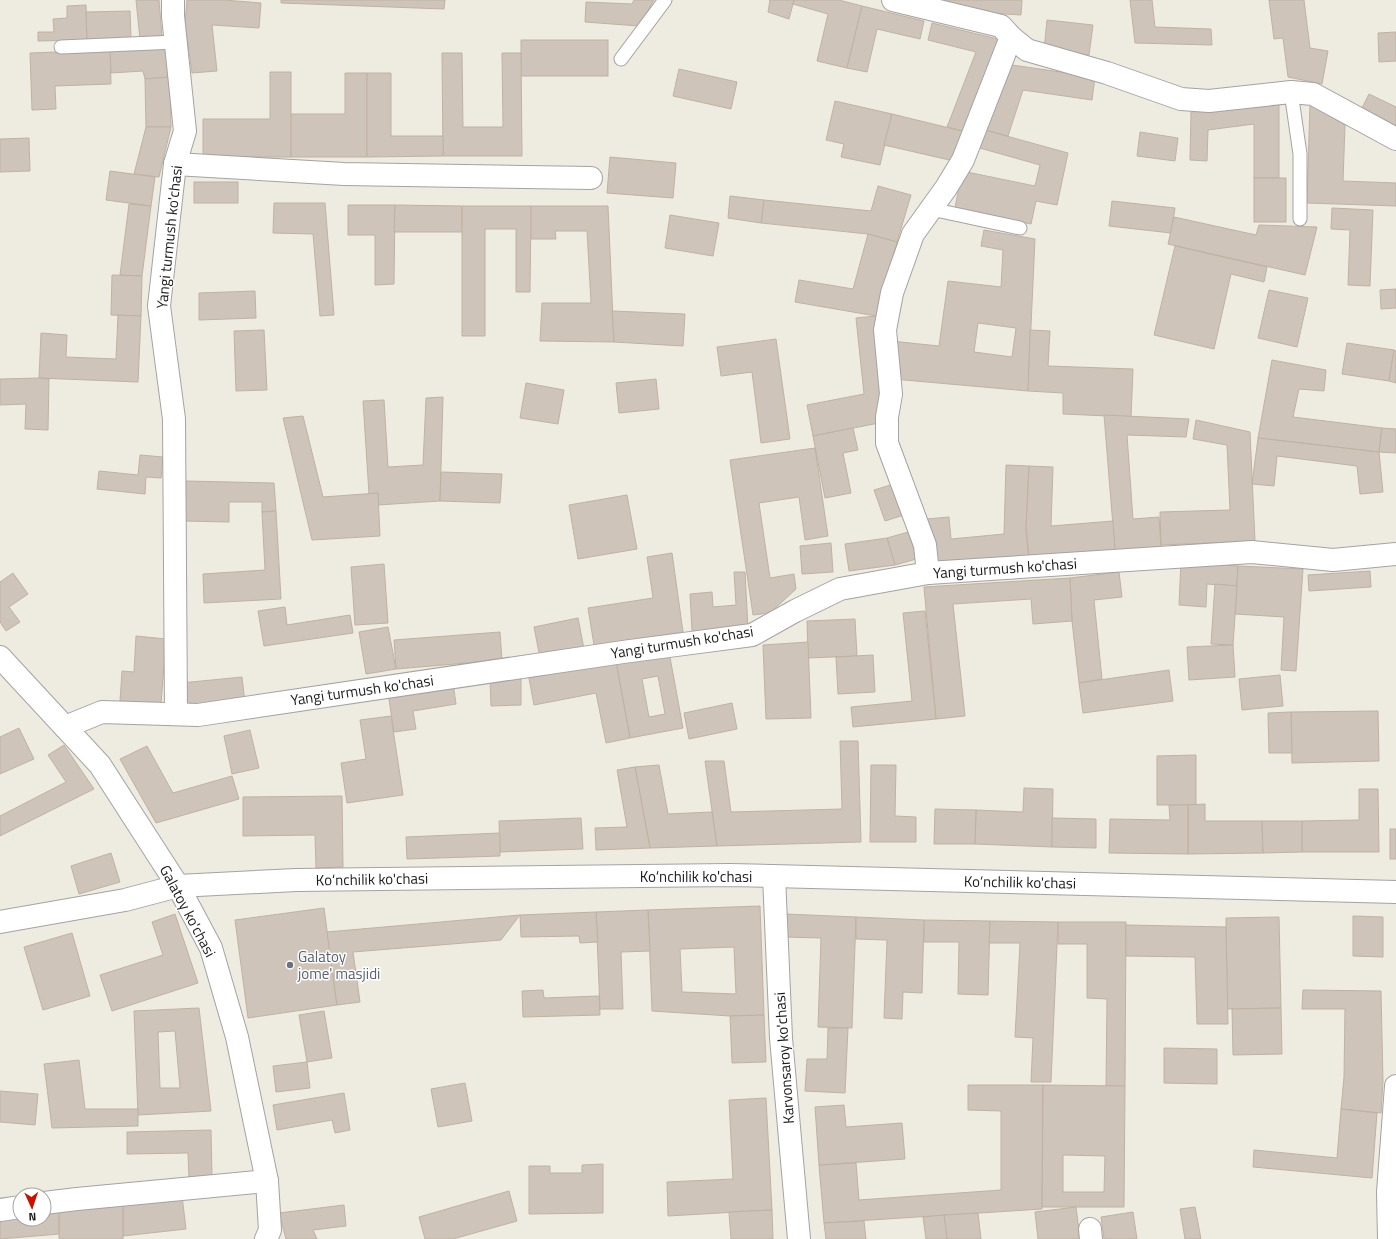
<svg xmlns="http://www.w3.org/2000/svg" width="1396" height="1239" font-family="'Titillium Web',sans-serif">
<style>
.building{fill:#cec4b9;stroke:#c0b2a2;fill-rule:evenodd}
.lines{fill:none;stroke-linecap:round;stroke-linejoin:round}
.lane-casing{stroke:#a3a3a3;stroke-width:15}
.street-casing{stroke:#a3a3a3;stroke-width:24}
.lane{stroke:#fff;stroke-width:13}
.street{stroke:#fff;stroke-width:22}
.worship-dot{fill:#6b7280;stroke:#fff;stroke-width:1.5}
.labels{text-anchor:middle;dominant-baseline:central;stroke-width:3;stroke-linejoin:round;paint-order:stroke}
.street-label{font-size:15px;fill:#1c1c1c;stroke:#fff}
.worship-label{font-size:15px;fill:#5b616d;stroke:#fff;text-anchor:start}
</style>
<rect width="100%" height="100%" fill="#eeebe0"/>
<g class="building">
<path d="M136 0H159L162 37 140 39Z"/>
<path d="M187 0H224L261 3 259 28 212 25 217 71 192 73 185 23Z"/>
<path d="M281 0H445L444 9 281 3Z"/>
<path d="M634 0H654L639 26 585 22 586 2 632 4Z"/>
<path d="M769 0H794L789 19 768 12 770 0Z"/>
<path d="M794 0H839L862 6 847 68 817 61 828 14 793 4Z"/>
<path d="M936 0H1022L1021 15 962 11Z"/>
<path d="M1130 0H1152L1155 27 1211 29 1212 45 1135 43Z"/>
<path d="M1269 0H1304L1310 48 1328 51 1322 84 1288 77 1283 38 1274 39Z"/>
<path d="M86 5 87 40 38 41V32H54L53 19 67 18V6Z"/>
<path d="M862 6 924 21 920 39 877 29 867 72 847 68Z"/>
<path d="M130 11 131 39 87 40 86 12Z"/>
<path d="M1047 20 1093 25 1089 55 1044 50Z"/>
<path d="M932 23 1006 41 970 133 947 127 976 52 928 40Z"/>
<path d="M1396 32V61L1379 62 1378 33Z"/>
<rect x="521" y="40" width="87" height="36"/>
<path d="M165 48 170 77 145 79 143 71 111 73 110 50Z"/>
<path d="M110 50 111 84 55 86 56 109 32 110 30 53Z"/>
<path d="M442 53H462L463 127H503L502 53H521L522 156H443Z"/>
<path d="M1005 64 1095 77 1092 100 1023 90 1008 136 981 129Z"/>
<path d="M679 69 737 82 731 109 673 96Z"/>
<path d="M270 72H291V157H203V119H270Z"/>
<path d="M345 73H367V157H291V114H345Z"/>
<path d="M367 73H391V136H443V156L367 157Z"/>
<path d="M170 77 171 127H146L145 79Z"/>
<path d="M1369 94 1396 107V131L1360 112Z"/>
<path d="M835 101 892 114 880 165 841 157 844 144 826 140Z"/>
<path d="M1279 101V178H1254V124L1208 130 1207 161 1190 160 1191 112Z"/>
<path d="M1310 104 1345 125 1343 181 1396 183V206L1307 203Z"/>
<path d="M892 114 970 133 958 162 884 145Z"/>
<path d="M146 127H171L159 177 134 174Z"/>
<path d="M981 129 1068 153 1057 205 1036 201 1031 224 955 208 962 171 1035 186 1040 165 976 147Z"/>
<path d="M1140 132 1178 138 1175 161 1137 156Z"/>
<path d="M29 138 30 171 0 172V139Z"/>
<path d="M610 157 676 163 673 198 607 193Z"/>
<path d="M110 171 155 177 151 206 106 200Z"/>
<rect x="1254" y="178" width="32" height="44"/>
<rect x="194" y="182" width="44" height="21"/>
<path d="M878 186 911 195 897 242 868 234 761 223 764 200 871 211Z"/>
<path d="M730 196 764 200 761 223 728 218Z"/>
<path d="M1112 201 1175 208 1171 233 1109 226Z"/>
<path d="M274 203H325L334 315 320 316 313 234 273 233Z"/>
<path d="M129 204 151 206 142 276 120 275Z"/>
<path d="M348 205H395L394 284 375 285V235H348Z"/>
<path d="M395 205 462 206V232H394Z"/>
<path d="M462 206H531L530 292H516V229H485V336H462Z"/>
<path d="M531 206H608L614 342 540 341 542 303H591L587 231H555L556 239H531Z"/>
<path d="M1332 208 1373 210 1370 286 1348 285 1350 230 1331 229Z"/>
<path d="M670 215 719 223 713 256 665 248Z"/>
<path d="M1174 217 1256 235 1259 225 1317 227 1305 275 1168 244Z"/>
<path d="M984 230 1035 239 1028 391 893 379 891 341 939 346 948 281 1001 287 1003 250 981 246ZM978 323 1016 328 1012 357 974 352Z"/>
<path d="M868 234 897 242 876 316 795 302 799 280 853 289Z"/>
<path d="M1175 246 1267 267 1264 282 1231 274 1214 349 1154 335Z"/>
<path d="M112 275 142 276 141 316 111 315Z"/>
<path d="M1396 289V308L1381 309 1380 290Z"/>
<path d="M1269 290 1308 298 1297 347 1258 338Z"/>
<path d="M255 291 256 318 199 320V293Z"/>
<path d="M612 311 685 314 683 346 614 342Z"/>
<path d="M118 315 141 316 138 382 39 378 41 333 67 335 66 357 116 359Z"/>
<path d="M876 316 885 414 879 423 813 436 807 405 864 394 856 318Z"/>
<path d="M264 330 267 390 236 391 234 331Z"/>
<path d="M1030 330 1050 331 1048 366 1133 369 1131 417 1063 414V393L1028 391Z"/>
<path d="M776 339 790 439 761 443 752 372 721 376 717 347Z"/>
<path d="M1347 343 1394 350 1389 381 1342 374Z"/>
<path d="M1394 350 1396 351V383L1389 381Z"/>
<path d="M1272 360 1326 370 1324 391 1299 389 1293 417 1382 428 1379 452 1258 438Z"/>
<path d="M39 378 49 379 48 430 25 429 26 404 0 405V379Z"/>
<path d="M656 379 659 409 619 413 616 383Z"/>
<path d="M526 383 564 390 558 424 520 418Z"/>
<path d="M443 397 440 501 378 505V493L369 494 363 401 384 400 388 467 423 465 426 398Z"/>
<path d="M1104 415 1189 419 1186 437 1127 435 1133 519 1159 517 1161 547 1115 551Z"/>
<path d="M303 416 323 497 378 493 380 536 312 540 283 418Z"/>
<path d="M1196 420 1250 432 1255 541 1161 545 1160 512 1230 510 1227 445 1193 439Z"/>
<path d="M853 428 858 450 843 453 851 493 825 498 813 436Z"/>
<path d="M1382 428 1396 429V453L1379 452Z"/>
<path d="M1258 438 1379 452 1383 492 1360 494 1357 466 1277 456 1274 486 1252 484Z"/>
<path d="M815 448 828 536 805 540 799 497 759 503 770 578 794 574 796 589 770 613 753 615 730 460Z"/>
<path d="M140 455 163 457 161 478 146 477 145 494 97 489 99 471 138 475Z"/>
<path d="M1006 465 1029 466 1026 529 1029 558 931 564 927 519 949 517 951 539 1004 534Z"/>
<path d="M1029 466 1053 467 1051 526 1113 521 1115 551 1029 558 1026 529Z"/>
<path d="M441 472 502 474 500 503 440 501Z"/>
<path d="M186 481 274 483 276 511 262 512V502H229V522L185 521Z"/>
<path d="M897 483 907 514 885 521 874 490Z"/>
<path d="M627 495 637 549 578 559 569 505Z"/>
<path d="M276 511 281 599 204 603 203 574 265 570 262 512Z"/>
<path d="M912 531 920 558 895 565 887 538Z"/>
<path d="M887 538 895 565 849 571 845 544Z"/>
<path d="M831 543 833 572 802 574 800 546Z"/>
<path d="M672 553 683 632 594 645 588 608 653 598 647 557Z"/>
<path d="M1181 562 1238 566 1237 586 1207 584 1206 607 1179 605Z"/>
<path d="M384 564 388 623 355 625 351 567Z"/>
<path d="M1238 566 1303 569 1296 671 1281 670 1284 617 1235 614Z"/>
<path d="M1370 571 1371 587 1309 591 1308 575Z"/>
<path d="M734 572H745L748 628 692 631 690 594 712 592 713 607 736 605Z"/>
<path d="M1119 572 1122 597 1094 600 1102 679 1079 683 1072 621 1070 578Z"/>
<path d="M13 573 28 594 9 607 20 622 6 631 0 622V582Z"/>
<path d="M1070 578 1072 621 1033 624 1031 599 953 604 965 716 936 719 924 587Z"/>
<path d="M1215 584 1237 586 1233 645 1211 644Z"/>
<path d="M285 607 287 625 350 615 353 633 264 646 258 611Z"/>
<path d="M925 611 936 719 853 727 851 707 912 701 903 613Z"/>
<path d="M578 618 584 649 540 658 534 627Z"/>
<path d="M855 619 857 656 808 658 807 621Z"/>
<path d="M388 627 396 669 366 674 359 632Z"/>
<path d="M500 632 502 660 396 669 394 640Z"/>
<path d="M136 636 166 639 161 704 120 701 122 671 134 672Z"/>
<path d="M808 642 811 718 766 719 763 645Z"/>
<path d="M1233 645 1235 677 1189 680 1187 647Z"/>
<path d="M669 652 683 728 630 738 616 662ZM658 676 665 714 649 717 642 679Z"/>
<path d="M873 655 875 692 838 694 836 657Z"/>
<path d="M616 662 630 738 606 743 596 693 534 705 529 678Z"/>
<path d="M1169 670 1173 701 1083 713 1079 683Z"/>
<path d="M1280 675 1283 706 1242 710 1239 679Z"/>
<path d="M242 677 245 703 184 709 181 683Z"/>
<path d="M521 679V705L491 706 490 680Z"/>
<path d="M453 683 456 704 413 711 416 729 394 732 388 693Z"/>
<path d="M732 703 737 729 689 739 684 713Z"/>
<path d="M1378 711 1379 761 1292 763 1291 712Z"/>
<path d="M1291 712 1292 753H1269L1268 713Z"/>
<path d="M391 716 403 795 347 803 341 763 366 759 360 720Z"/>
<path d="M19 728 34 759 0 774V737Z"/>
<path d="M250 730 259 768 232 774 224 736Z"/>
<path d="M840 741H858L861 842 717 846 705 761H724L731 812 842 809Z"/>
<path d="M64 745 94 789 0 836V816L66 782 48 755Z"/>
<path d="M147 746 173 793 232 776 239 799 156 823 120 759Z"/>
<path d="M1196 755V805H1157V756Z"/>
<path d="M659 765 668 814 712 812 717 846 650 848 635 767Z"/>
<path d="M871 765H896L895 816 916 817V842H870Z"/>
<path d="M635 767 650 848 596 850 595 828 627 827 617 770Z"/>
<path d="M1024 788 1053 789 1052 847 975 844 976 810 1023 812Z"/>
<path d="M1359 789H1378L1379 852H1302V821L1359 820Z"/>
<path d="M342 796 343 867 316 868 315 835 243 836V797Z"/>
<path d="M1205 804V821H1262L1263 853 1188 854V805Z"/>
<path d="M1169 805H1188V854L1109 853 1110 819 1170 820Z"/>
<path d="M935 809 976 810 975 844H934Z"/>
<path d="M581 818 583 849 500 852 499 821Z"/>
<path d="M1052 818 1096 819V848L1052 847Z"/>
<path d="M1262 821H1302V852L1263 853Z"/>
<rect x="1390" y="829" width="6" height="30"/>
<path d="M500 833V856L407 859 406 837Z"/>
<path d="M111 853 120 882 79 894 71 866Z"/>
<path d="M760 906 764 1015 730 1016 652 1011 648 910ZM734 947 736 994 682 992 680 949Z"/>
<path d="M324 908 337 1005 248 1018 235 920Z"/>
<path d="M648 910 650 951 621 952 623 1009H600L596 912Z"/>
<path d="M596 912 598 942 580 943 579 936 521 937 520 915Z"/>
<path d="M175 914 198 983 112 1011 100 975 163 955 152 922Z"/>
<path d="M785 914 856 917 852 1028 818 1027 821 938 785 937Z"/>
<path d="M520 915 501 940 353 952 360 1002 337 1005 327 932Z"/>
<path d="M1353 916 1383 917V957L1353 956Z"/>
<path d="M856 917 924 920 922 993 903 992 902 1019 884 1018 887 940 856 939Z"/>
<path d="M1279 917 1281 1008 1227 1009 1226 918Z"/>
<path d="M924 920 990 921 988 995 958 994 959 942H924Z"/>
<path d="M990 921 1058 922 1051 1082H1031L1033 1038 1015 1037 1020 943H989Z"/>
<path d="M1058 922H1126L1125 1086H1106L1107 999 1087 998V944H1058Z"/>
<path d="M1126 925 1226 927 1228 1024H1197L1195 957 1126 956Z"/>
<path d="M72 933 90 996 43 1010 24 947Z"/>
<path d="M543 990 544 998 599 996 600 1015 523 1017 522 991Z"/>
<path d="M1303 990 1381 991 1383 1081 1381 1113 1341 1109 1344 1077 1345 1009H1302Z"/>
<path d="M199 1008 211 1111 138 1115 134 1011ZM175 1031 180 1088H160L158 1032Z"/>
<path d="M1281 1008 1282 1054 1233 1055 1232 1009Z"/>
<path d="M324 1011 332 1058 307 1062 299 1015Z"/>
<path d="M764 1015 766 1062 732 1063 730 1016Z"/>
<path d="M828 1028H848L845 1093 805 1091 807 1059H827Z"/>
<path d="M1164 1048 1217 1049V1084L1164 1083Z"/>
<path d="M79 1060 85 1109H138V1126L52 1128 44 1064Z"/>
<path d="M307 1062 310 1088 276 1092 273 1066Z"/>
<path d="M465 1083 472 1121 438 1127 431 1089Z"/>
<path d="M968 1085H1043L1042 1209 824 1223 819 1165 856 1163 859 1200 1001 1190V1111L968 1110Z"/>
<path d="M1043 1085 1125 1086 1124 1207H1042ZM1063 1155 1105 1156 1104 1192H1063Z"/>
<path d="M0 1091 38 1094 35 1125 0 1122Z"/>
<path d="M344 1093 350 1130 335 1133 332 1120 277 1130 273 1105Z"/>
<path d="M766 1098 772 1210 668 1216 667 1182 733 1179 729 1100Z"/>
<path d="M844 1105 846 1127 902 1123 905 1159 819 1165 815 1107Z"/>
<path d="M1341 1109 1377 1113 1372 1178 1253 1167 1254 1150 1337 1158Z"/>
<path d="M211 1130 212 1179H189L188 1153 127 1154V1132Z"/>
<path d="M603 1164V1213L529 1214V1166H550V1173H582V1165Z"/>
<path d="M509 1191 517 1221 453 1239H425L419 1217Z"/>
<path d="M182 1196 186 1229 123 1236V1202Z"/>
<path d="M123 1202V1239H59V1209Z"/>
<path d="M344 1205 346 1226 313 1230 317 1239H286L279 1213Z"/>
<path d="M1076 1207 1080 1239H1038L1035 1212Z"/>
<path d="M1195 1207 1201 1239H1185L1180 1209Z"/>
<path d="M59 1209V1234L0 1239V1215L20 1213V1219H44V1211Z"/>
<path d="M772 1210 773 1239H731L729 1212Z"/>
<path d="M1133 1212 1137 1239H1104L1101 1217Z"/>
<path d="M978 1213 981 1239H947L944 1215Z"/>
<path d="M944 1215 947 1239H926L923 1217Z"/>
<path d="M864 1221 866 1239H826L824 1223Z"/>
</g>
<g class="lines">
<defs>
<g id="lane">
<path d="M61 47 176 42"/>
<path d="M621 59 665 0"/>
<path d="M1291 92 1300 154V219"/>
<path d="M931 209 1020 228"/>
</g>
<g id="street">
<path d="M173 0V16L185 131 175 164 159 306 174 419 176 714"/>
<path d="M893 0 1001 26 1011 37 1027 50 1107 73 1181 99 1209 101 1291 92 1313 94 1396 139"/>
<path d="M175 164 344 174 591 178"/>
<path d="M928 573 925 545 887 443V417L891 394 885 330 892 293 913 234 946 188 963 160 1011 37"/>
<path d="M0 657 100 765 178 886 211 948 237 1037 267 1181 270 1230 266 1239"/>
<path d="M65 727 102 712 198 715 623 652 752 635 795 611 840 589 928 573 1252 552 1333 560 1396 554"/>
<path d="M774 876 781 1038 799 1239"/>
<path d="M0 922 125 900 178 886 296 880 730 875 1396 892"/>
<path d="M44 1203 77 1199 267 1181"/>
<path d="M0 1210 20 1207"/>
<path d="M1090 1229 1091 1239"/>
<path d="M1389 1239 1388 1192 1396 1086"/>
</g>
</defs>
<use href="#lane" class="lane-casing"/>
<use href="#street" class="street-casing"/>
<use href="#lane" class="lane"/>
<use href="#street" class="street"/>
</g>
<circle class="worship-dot" cx="290" cy="965" r="4"/>
<g class="labels">
<g class="street-label">
<text transform="translate(169 237) rotate(-84)">Yangi turmush ko'chasi</text>
<text transform="translate(1005 568) rotate(-4)">Yangi turmush ko'chasi</text>
<text transform="translate(682 642) rotate(-9)">Yangi turmush ko'chasi</text>
<text transform="translate(362 690) rotate(-8)">Yangi turmush ko'chasi</text>
<text x="696" y="876">Ko‘nchilik ko'chasi</text>
<text transform="translate(372 879) rotate(-1)">Ko‘nchilik ko'chasi</text>
<text transform="translate(1020 882) rotate(1)">Ko‘nchilik ko'chasi</text>
<text transform="translate(188 911) rotate(62)">Galatoy ko'chasi</text>
<text transform="translate(784 1058) rotate(-94)">Karvonsaroy ko'chasi</text>
</g>
<g class="worship-label">
<text x="298" y="956">Galatoy<tspan x="298" dy="17">jome' masjidi</tspan></text>
</g>
</g>
<g transform="translate(32 1207) rotate(177)"><circle r="19" fill="#ffffff" stroke="#a4a4a4"/>
<path d="M0-3L7 15L0 10L-7 15Z" fill="#c71200"/>
<text y="-6" font-size="11" font-weight="bold" text-anchor="middle" fill="#1c1c1c">N</text>
</g>
</svg>
